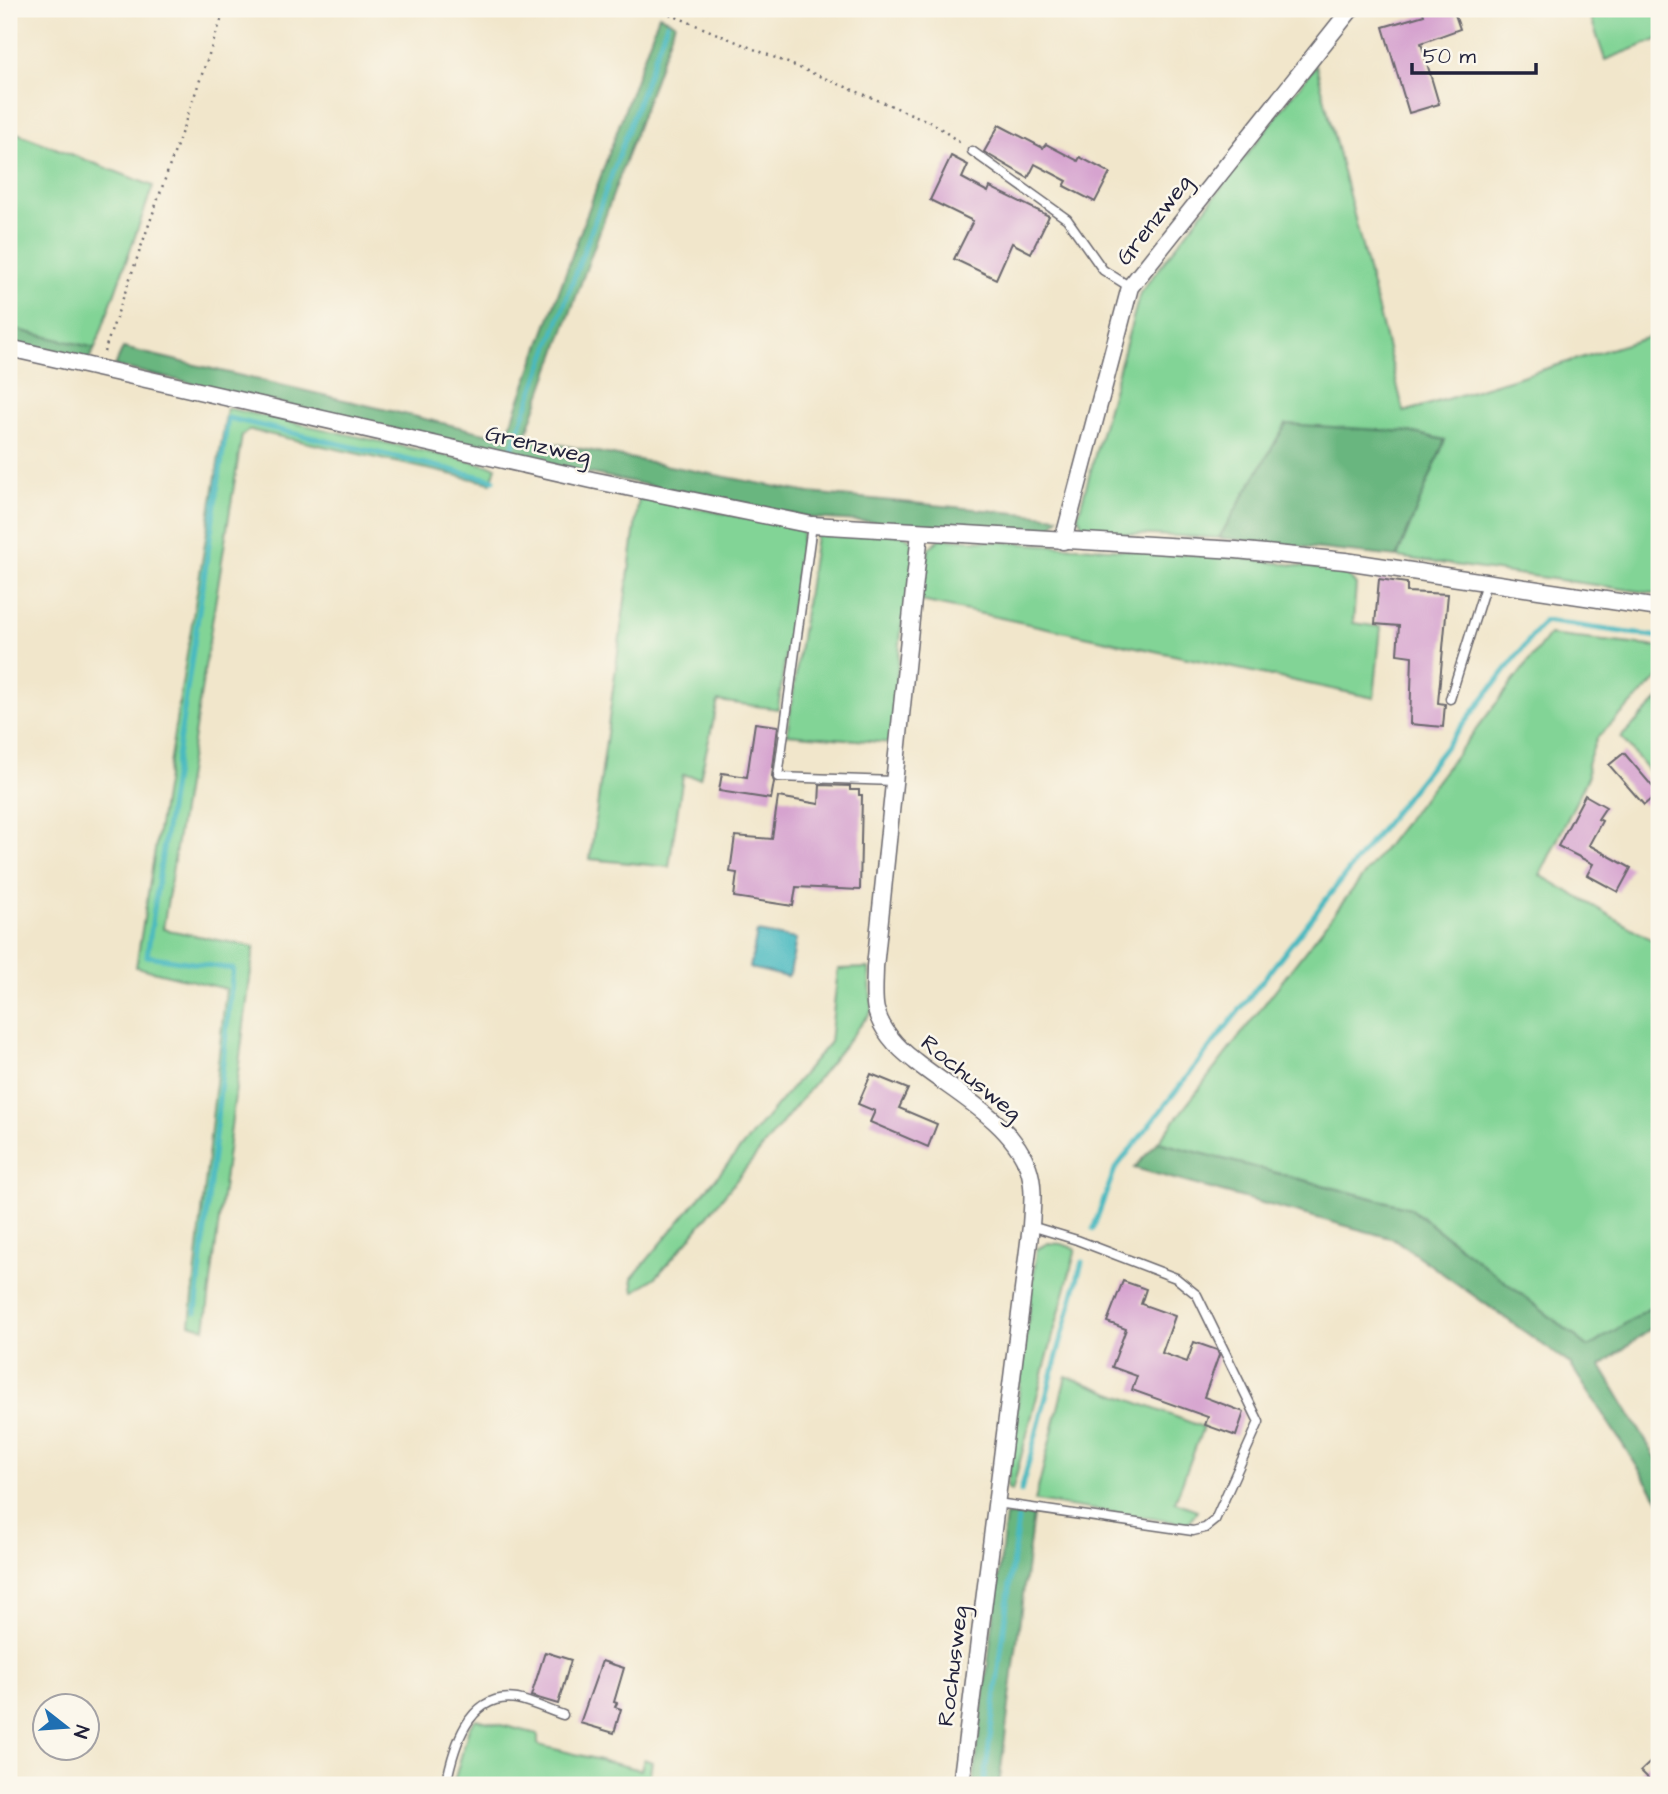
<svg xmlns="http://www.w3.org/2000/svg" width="1668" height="1794" font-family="'Architects Daughter',sans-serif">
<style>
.green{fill:#82d496;stroke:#527b68;stroke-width:2}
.forest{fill:#69b67f;stroke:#466c5d;stroke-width:2}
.water{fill:#4ab9c0;stroke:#366e7e;stroke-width:2}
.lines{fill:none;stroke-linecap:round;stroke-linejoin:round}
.stream{stroke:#4ab9c0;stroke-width:5}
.building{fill:#d6a3cf}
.lane-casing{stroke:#6a676d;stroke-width:11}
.street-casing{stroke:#6a676d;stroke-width:19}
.path{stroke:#6a676d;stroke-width:2.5;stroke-dasharray:2 5;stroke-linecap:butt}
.lane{stroke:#fff;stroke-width:8}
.street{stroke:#fff;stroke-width:16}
.labels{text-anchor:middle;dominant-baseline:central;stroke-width:5;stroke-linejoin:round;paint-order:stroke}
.street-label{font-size:23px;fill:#22223b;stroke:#fbf7ec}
</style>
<rect width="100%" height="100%" fill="#fbf7ec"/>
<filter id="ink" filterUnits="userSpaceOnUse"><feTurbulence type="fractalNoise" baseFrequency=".0143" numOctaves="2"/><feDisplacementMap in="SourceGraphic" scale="14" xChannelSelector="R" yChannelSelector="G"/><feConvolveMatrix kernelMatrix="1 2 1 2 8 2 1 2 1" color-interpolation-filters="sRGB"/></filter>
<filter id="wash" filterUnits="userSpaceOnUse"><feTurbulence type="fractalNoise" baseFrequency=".00686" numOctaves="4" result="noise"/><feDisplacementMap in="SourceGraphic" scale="28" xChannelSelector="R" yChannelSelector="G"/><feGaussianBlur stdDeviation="1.57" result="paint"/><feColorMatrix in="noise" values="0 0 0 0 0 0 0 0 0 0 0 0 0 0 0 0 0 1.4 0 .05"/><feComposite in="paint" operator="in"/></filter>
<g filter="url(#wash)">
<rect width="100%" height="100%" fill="#f1e6cb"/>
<g class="green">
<path d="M1588 9H1659V39L1605 60Z"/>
<path d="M1316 65 1404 412 1659 334V594L1397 557 1445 440 1409 432 1286 425 1219 538 1086 532 1078 516 1140 293Z"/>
<path d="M9 130 153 186 95 348 9 328Z"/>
<path d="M227 408 496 467 491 483 250 430 242 435 163 929 254 947 205 1329 190 1324 226 989 136 967Z"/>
<path d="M639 497 803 529 778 709 718 701 700 778 683 775 669 867 590 859Z"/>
<path d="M817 529 903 535 915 543 908 622H902L891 743 787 734Z"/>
<path d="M941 538 1234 557 1345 572 1356 585 1353 623 1381 627 1374 698 921 601 929 548Z"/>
<path d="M1549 635 1659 647V677L1597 738 1587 764 1588 777 1540 875 1659 944V1302L1589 1347 1410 1208 1158 1142Z"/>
<path d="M1659 699V784L1621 737Z"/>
<path d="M869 968 872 1011 690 1238 657 1276 634 1292 632 1278 830 1042 838 969Z"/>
<path d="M1048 1243 1062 1244 1076 1249 1012 1491 1007 1488 1037 1249Z"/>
<path d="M1066 1376 1203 1427 1175 1502 1197 1510 1189 1524 1035 1501Z"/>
<path d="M476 1719 538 1734V1745L641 1770 644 1759 652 1762 648 1785H453L469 1728Z"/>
</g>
<g class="forest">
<path d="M659 15 675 23 525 438 809 493 1059 517 1047 533 812 518 593 474 115 366 123 348 506 438Z"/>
<path d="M9 328 95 348 89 361 9 343Z"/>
<path d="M1286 424 1409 432 1445 440 1397 557 1219 538Z"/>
<path d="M1158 1142 1410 1208 1589 1347 1659 1302V1322L1601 1366 1659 1463V1500L1570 1364 1394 1239 1134 1168Z"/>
<path d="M1033 1515 999 1785H973L1006 1516Z"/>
</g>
<path class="water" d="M757 932 796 939 790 974 787 977 750 968Z"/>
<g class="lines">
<g class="stream">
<path d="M512 448 667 23"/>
<path d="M1093 1229 1115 1169 1544 621 1659 637"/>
<path d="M196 1312 233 969 147 956 228 418 494 480"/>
<path d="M1021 1491 1082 1262"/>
<path d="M984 1785 1018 1520"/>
</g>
</g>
<g id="blocks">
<g class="building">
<path d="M1422 9H1453L1460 29 1421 43 1439 104 1409 113 1383 27 1424 15Z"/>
<path d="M999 125 1043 148 1046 144 1078 161 1080 157 1110 173 1095 202 1064 186 1067 181 1035 164 1028 178 984 152Z"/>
<path d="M951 156 968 165 962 178 988 192 990 187 1049 216 1031 253 1012 243 996 279 954 259 973 221 930 200Z"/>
<path d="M1379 579 1407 583V592L1448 594 1438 703 1445 704 1443 727 1410 724 1412 656 1397 654 1399 626 1375 624Z"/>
<path d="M755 723 778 726 772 776 774 782 771 799 719 791 722 773 747 777Z"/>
<path d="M1624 753 1658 793 1644 805 1609 765Z"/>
<path d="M820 785 850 786V790H859V795H862L860 890 796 887 793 906 734 897 737 873 730 872 735 836 772 839 778 797 819 804Z"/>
<path d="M1585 795 1606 807 1598 819 1602 821 1589 845 1631 868 1618 892 1587 875 1593 864 1558 846Z"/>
<path d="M871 1074 908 1089 899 1108 937 1124 928 1147 870 1122 875 1111 858 1104Z"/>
<path d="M1123 1281 1146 1289 1141 1304 1175 1316 1162 1353 1187 1362 1194 1342 1217 1350 1219 1355 1204 1397 1244 1412 1236 1436 1205 1425 1208 1417 1132 1390 1137 1376 1112 1367 1126 1329 1107 1322Z"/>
<path d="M545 1652 571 1660 558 1704 531 1696Z"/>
<path d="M602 1661 624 1668 614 1702 617 1703 615 1707 621 1709 614 1733 580 1723Z"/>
<path d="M1659 1754V1785H1655L1641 1771Z"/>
</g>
</g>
</g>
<g filter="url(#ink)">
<use href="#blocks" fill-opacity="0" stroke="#6a676d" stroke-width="2"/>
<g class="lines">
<defs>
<g id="lane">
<path d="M972 151 1067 219 1103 270 1130 287"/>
<path d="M812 525 778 777 894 781"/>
<path d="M1450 699 1486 583"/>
<path d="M997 1503 1193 1531 1205 1528 1215 1520 1259 1422 1197 1295 1176 1278 1077 1240 1031 1226"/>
<path d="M446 1785C453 1749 468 1691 517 1699 532 1702 548 1710 563 1715"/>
</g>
<g id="street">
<path d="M9 348 592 480 812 525 1236 550 1345 561 1659 608"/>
<path d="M920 532 875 967C875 980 873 998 876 1010 882 1031 899 1049 915 1061 952 1091 1011 1121 1028 1167 1035 1186 1032 1207 1031 1226L961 1785"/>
<path d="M1063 541 1130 287 1351 9"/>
</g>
</defs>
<use href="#lane" class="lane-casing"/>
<use href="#street" class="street-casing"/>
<g class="path">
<path d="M657 9 933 123 963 145"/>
<path d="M104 352 225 9"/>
</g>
<use href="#lane" class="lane"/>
<use href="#street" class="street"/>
</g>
</g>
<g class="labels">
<g class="street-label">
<text transform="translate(1154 220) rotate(-52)">Grenzweg</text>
<text transform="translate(538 445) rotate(13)">Grenzweg</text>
<text transform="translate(971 1078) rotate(39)">Rochusweg</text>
<text transform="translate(953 1666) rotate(-83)">Rochusweg</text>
</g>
</g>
<rect width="1668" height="1794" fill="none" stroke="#fbf7ec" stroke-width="35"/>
<g transform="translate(66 1727) rotate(107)"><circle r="33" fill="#fbf7ec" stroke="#a4a2a5" stroke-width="2"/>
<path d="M0-5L12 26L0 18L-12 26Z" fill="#1f6fb2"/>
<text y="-10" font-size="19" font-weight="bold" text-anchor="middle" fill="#22223b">N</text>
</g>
<path d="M1412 63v10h124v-10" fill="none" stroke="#22223b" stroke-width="3.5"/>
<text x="1423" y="63" font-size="21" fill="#22223b" stroke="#fbf7ec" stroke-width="5" paint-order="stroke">50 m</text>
</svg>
